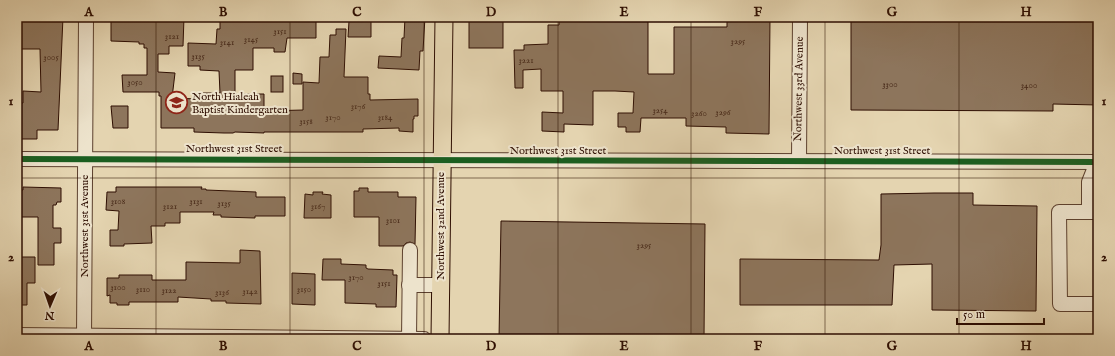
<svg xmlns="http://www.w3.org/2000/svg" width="1115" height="356" font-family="'IM FELL English',serif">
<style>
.building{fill:#8d755c;stroke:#2e0e02}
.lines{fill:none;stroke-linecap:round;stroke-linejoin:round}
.minor-casing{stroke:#5c402e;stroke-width:16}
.major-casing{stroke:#2e0e02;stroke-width:19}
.minor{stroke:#ede3cc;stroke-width:14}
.major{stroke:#e4d4b0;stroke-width:17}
.cycleway-casing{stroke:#ede3cc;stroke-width:8}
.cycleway{stroke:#1b5e20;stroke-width:6}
.grid{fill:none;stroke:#2e0e02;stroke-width:1;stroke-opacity:0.55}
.labels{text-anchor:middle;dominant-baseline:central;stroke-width:4;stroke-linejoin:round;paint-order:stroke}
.number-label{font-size:9px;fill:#462818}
.street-label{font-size:11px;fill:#2e0e02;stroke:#ede3cc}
.poi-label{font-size:11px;fill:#2e0e02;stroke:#ede3cc;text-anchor:start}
.neatline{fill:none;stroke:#2e0e02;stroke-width:1.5}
.grid-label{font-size:13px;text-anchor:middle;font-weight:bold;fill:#2e0e02}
</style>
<rect width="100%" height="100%" fill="#e4d4b0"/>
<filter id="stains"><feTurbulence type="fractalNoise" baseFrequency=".005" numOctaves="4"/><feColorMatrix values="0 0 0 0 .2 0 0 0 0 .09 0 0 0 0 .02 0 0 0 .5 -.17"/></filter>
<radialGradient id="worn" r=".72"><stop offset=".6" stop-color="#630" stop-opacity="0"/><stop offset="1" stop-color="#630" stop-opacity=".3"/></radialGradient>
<g class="building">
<path d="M20 17H63L58 130H37V139H17V103H23V91L41 92 40 49H17V33H19Z"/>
<path d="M111 17H184L183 46H169V54H158V72L175 73 172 98 197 99V93H220L219 71 200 70V66H188V43L216 44 217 29H220V17H316V38H287L285 52H274V48H253V70H235V94H264V111L303 110V82L319 83 320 57H329L330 35H336V29H346L344 77H368V94H370V100L418 99V116H414V119H413V132L399 131V128L363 129V132H264V133L235 132 233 133H224L194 132V128H161V96H159V92H123L122 75H147V48H144V44H139V42L111 41Z"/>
<path d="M354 17H371V37H348L349 21H354Z"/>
<path d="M405 17H425L423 51H420L419 70 378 68 379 56 401 57 402 38H404Z"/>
<rect x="469" y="17" width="34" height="31"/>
<path d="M559 17H648V74H674V27H727V17H770L769 134 726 133V127L686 126V118H641L640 132H626V127H618V113H633L634 92 615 91H593V125L564 124V132L542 131V112L563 113V91H541V69L523 70V88H515L514 50H524V45L548 44V25H559Z"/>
<path d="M851 17H1098V105L1053 104V111L851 110Z"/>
<path d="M293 73 302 74V84H293Z"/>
<rect x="271" y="76" width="12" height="16"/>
<path d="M111 106H128V128H113Z"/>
<path d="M23 187 61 188V202H57L56 205H53V228H61V243H54V265H38V217H18L17 190H23Z"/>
<path d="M116 187H202L201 189H206V190L256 192V197H285V216H255V218L221 217V215H213L214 212H180V223H165V226H151L152 243 124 244V246H110V230H118L119 211 106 210 107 192H116Z"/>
<path d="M359 188H368V192H398V197H416L415 244 410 242 406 243 403 246H379V217H354V191H359Z"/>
<path d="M313 192H323L322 194 331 195V218H304L305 194 313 195Z"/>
<path d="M934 193H973V205L1037 206 1036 311 932 310V264L894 265 892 305H740V259L879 260 881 245V194Z"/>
<path d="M501 221 705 224 704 339H499Z"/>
<path d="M240 250 260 251 261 304 226 303V301H211V299L178 297V302H129V305H117V303H110V295L107 296V278H119V275H152V280H186V262L240 263Z"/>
<path d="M17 257H35V283H27V305H17Z"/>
<path d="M323 259H341V264L366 265V268L368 269 393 270V275H397L396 307H376V304L345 303V280H322Z"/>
<path d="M292 273 315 274V305L292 304Z"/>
</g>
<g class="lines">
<defs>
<g id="minor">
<path d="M17 159 1098 162"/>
<path d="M799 161 800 17"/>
<path d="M1089 212V182L1097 162 1098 164"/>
<path d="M1098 212H1059L1060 304H1098"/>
<path d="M409 285H441"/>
<path d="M17 335 424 339"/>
<path d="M84 339 86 17"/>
<path d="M409 339 410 250"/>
</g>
<path id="major" d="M440 339 444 17"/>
</defs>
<use href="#minor" class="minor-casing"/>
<use href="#major" class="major-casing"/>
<use href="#minor" class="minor"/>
<use href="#major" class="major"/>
<defs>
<path id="cycleway" d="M17 159 1098 162"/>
</defs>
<use href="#cycleway" class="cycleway-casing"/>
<use href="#cycleway" class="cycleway"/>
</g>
<path class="grid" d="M156 17V339M290 17V339M424 17V339M558 17V339M691 17V339M825 17V339M959 17V339M17 178H1098"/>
<defs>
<symbol id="school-ring" viewBox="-11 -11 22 22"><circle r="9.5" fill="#ede3cc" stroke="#8f2418" stroke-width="1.5"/><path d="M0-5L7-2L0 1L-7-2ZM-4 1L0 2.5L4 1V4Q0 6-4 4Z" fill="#8f2418"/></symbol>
</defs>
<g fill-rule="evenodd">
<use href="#school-ring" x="164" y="90" width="25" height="25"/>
</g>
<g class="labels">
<g class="number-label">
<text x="280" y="31">3151</text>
<text x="172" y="36">3121</text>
<text x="251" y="39">3145</text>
<text x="738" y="41">3295</text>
<text x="227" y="42">3141</text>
<text x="198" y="56">3135</text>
<text x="51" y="57">3005</text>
<text x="526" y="60">3221</text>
<text x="135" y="82">3050</text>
<text x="890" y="84">3300</text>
<text x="1029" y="85">3400</text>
<text x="358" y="106">3176</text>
<text x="660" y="110">3254</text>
<text x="723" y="112">3296</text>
<text x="699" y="113">3260</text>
<text x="333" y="117">3170</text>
<text x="385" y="117">3184</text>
<text x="306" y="121">3158</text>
<text x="118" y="201">3108</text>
<text x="196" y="201">3131</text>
<text x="224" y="203">3135</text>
<text x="170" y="206">3121</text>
<text x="318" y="206">3167</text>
<text x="393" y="220">3101</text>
<text x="644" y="245">3295</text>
<text x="356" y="277">3170</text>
<text x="384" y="283">3151</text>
<text x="118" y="287">3100</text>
<text x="143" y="289">3110</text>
<text x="304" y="289">3150</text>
<text x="169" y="290">3122</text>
<text x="250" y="291">3142</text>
<text x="222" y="292">3136</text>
</g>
<g class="street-label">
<text transform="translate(799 89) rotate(-89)">Northwest 33rd Avenue</text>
<text x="234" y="149">Northwest 31st Street</text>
<text x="558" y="151">Northwest 31st Street</text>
<text x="882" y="151">Northwest 31st Street</text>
<text transform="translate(85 226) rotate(-90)">Northwest 31st Avenue</text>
<text transform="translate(441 226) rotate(-90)">Northwest 32nd Avenue</text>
</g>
<g class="poi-label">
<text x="192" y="97">North Hialeah<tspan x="192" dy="13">Baptist Kindergarten</tspan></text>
</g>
</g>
<rect width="1115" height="356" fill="none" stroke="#e4d4b0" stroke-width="44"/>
<g transform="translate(50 306) rotate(182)" stroke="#ede3cc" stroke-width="3" paint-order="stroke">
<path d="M0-3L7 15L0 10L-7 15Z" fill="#2e0e02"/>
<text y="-6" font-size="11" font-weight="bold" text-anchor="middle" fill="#2e0e02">N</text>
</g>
<path d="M957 318v6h87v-6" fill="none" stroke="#2e0e02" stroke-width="2"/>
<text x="963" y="318" font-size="12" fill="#2e0e02" stroke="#ede3cc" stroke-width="3" paint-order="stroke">50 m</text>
<rect x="22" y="22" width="1071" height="312" class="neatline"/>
<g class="grid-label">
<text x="89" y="16">A</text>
<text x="223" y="16">B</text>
<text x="357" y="16">C</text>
<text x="491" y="16">D</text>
<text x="624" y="16">E</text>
<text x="758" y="16">F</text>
<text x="892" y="16">G</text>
<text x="1026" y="16">H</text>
<text x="11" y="105">1</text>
<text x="1104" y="105">1</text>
<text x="11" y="261">2</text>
<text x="1104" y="261">2</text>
<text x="89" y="350">A</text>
<text x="223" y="350">B</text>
<text x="357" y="350">C</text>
<text x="491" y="350">D</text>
<text x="624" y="350">E</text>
<text x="758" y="350">F</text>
<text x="892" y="350">G</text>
<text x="1026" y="350">H</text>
</g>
<rect width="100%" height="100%" filter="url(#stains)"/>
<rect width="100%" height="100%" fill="url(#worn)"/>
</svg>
